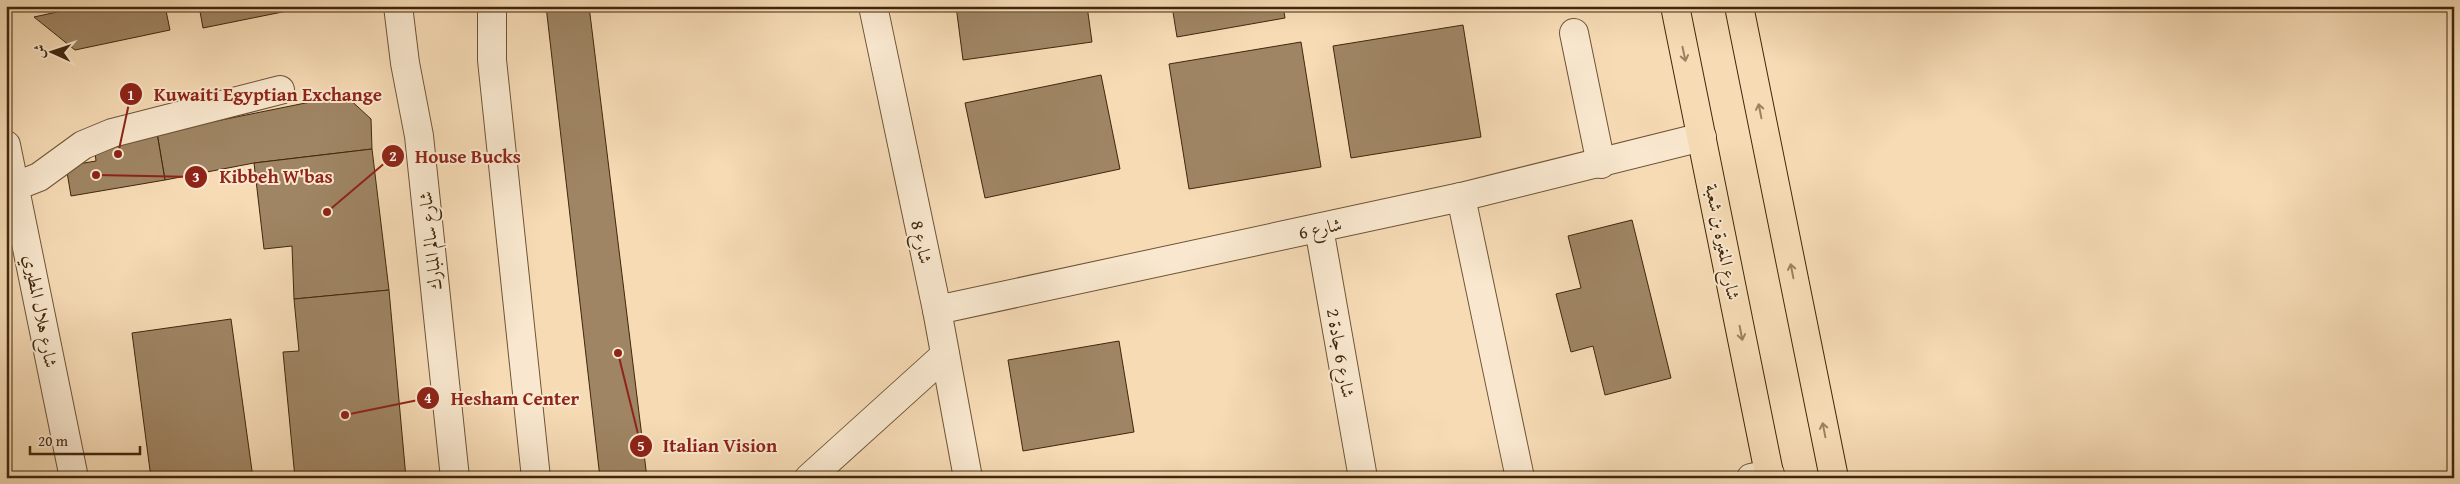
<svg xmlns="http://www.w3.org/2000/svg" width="2460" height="484" font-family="'Gentium Book Plus',Amiri,serif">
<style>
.building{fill:#9f8564;stroke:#40270c}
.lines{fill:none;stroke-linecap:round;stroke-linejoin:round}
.minor-casing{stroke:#6e5436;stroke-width:30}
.major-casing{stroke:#40270c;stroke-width:30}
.minor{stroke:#f9e8cf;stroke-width:28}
.major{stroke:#f6dbb5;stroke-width:28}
.oneway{stroke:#9b8160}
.labels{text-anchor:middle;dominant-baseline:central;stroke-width:4;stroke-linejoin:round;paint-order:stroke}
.street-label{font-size:18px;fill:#40270c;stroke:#f9e8cf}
.leader{fill:none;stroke:#8f2418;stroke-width:2}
.callout-dot{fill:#8f2418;stroke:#f9e8cf;stroke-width:2}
.mark-label{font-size:15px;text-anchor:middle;font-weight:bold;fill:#fff}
.callout-label{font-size:19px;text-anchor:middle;font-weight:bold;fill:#8f2418;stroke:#f9e8cf;stroke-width:4;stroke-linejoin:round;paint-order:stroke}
</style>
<rect width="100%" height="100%" fill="#f6dbb5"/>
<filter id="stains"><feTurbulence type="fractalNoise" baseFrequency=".004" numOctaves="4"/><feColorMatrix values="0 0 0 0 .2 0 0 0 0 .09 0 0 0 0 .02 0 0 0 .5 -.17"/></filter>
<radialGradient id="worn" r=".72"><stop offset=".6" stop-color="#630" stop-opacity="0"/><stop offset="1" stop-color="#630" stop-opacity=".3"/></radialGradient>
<g class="building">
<path d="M85 6H165L170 30 75 50 34 17Z"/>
<path d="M199 6H312L203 28Z"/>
<path d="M546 6H589L647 478H600Z"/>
<path d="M956 6H1087L1092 42 963 60Z"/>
<path d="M1172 6H1283L1285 18 1177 37Z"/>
<path d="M1463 25 1481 137 1351 158 1333 46Z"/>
<path d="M1301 42 1321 167 1189 189 1169 64Z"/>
<path d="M1101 75 1120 169 985 198 965 103Z"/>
<path d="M345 95 371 119 372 149 254 163 165 180 157 133Z"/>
<path d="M157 133 165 180 71 196 66 166 96 161 94 144Z"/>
<path d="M372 149 389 290 294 299 292 246 264 249 254 163Z"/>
<path d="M1632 220 1671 378 1605 395 1593 346 1571 352 1556 294 1581 288 1568 236Z"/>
<path d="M389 290 406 478H295L283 352 299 351 294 299Z"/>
<path d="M231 319 253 478H151L132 333Z"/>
<path d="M1119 341 1134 432 1023 451 1008 360Z"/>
</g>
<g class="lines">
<defs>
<g id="minor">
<path d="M398 6 405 63 419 136 455 478"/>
<path d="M492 6V60L536 478"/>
<path d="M873 6 937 310 968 478"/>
<path d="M1574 33 1601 164"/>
<path d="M6 145 74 478"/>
<path d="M6 190 39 177 83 145 112 133 280 90"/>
<path d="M1461 197 1520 478"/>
<path d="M1319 228 1363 478"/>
<path d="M937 310 1461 197 1702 137"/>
<path d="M809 478 945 355"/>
<path d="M1751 478 1770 474"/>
</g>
<g id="major">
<path d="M1675 6 1770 478"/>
<path d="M1739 6 1834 478"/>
</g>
</defs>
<use href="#minor" class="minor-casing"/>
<use href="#major" class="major-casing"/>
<use href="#minor" class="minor"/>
<use href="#major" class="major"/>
</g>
<defs><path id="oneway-shaft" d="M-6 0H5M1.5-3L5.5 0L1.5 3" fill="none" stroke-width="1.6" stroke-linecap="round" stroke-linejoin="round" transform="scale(1.25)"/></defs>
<g class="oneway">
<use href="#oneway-shaft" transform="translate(1684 54) rotate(78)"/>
<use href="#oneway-shaft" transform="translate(1760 111) rotate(-101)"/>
<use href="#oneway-shaft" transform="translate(1792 271) rotate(-101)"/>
<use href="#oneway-shaft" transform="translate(1741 333) rotate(79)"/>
<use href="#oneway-shaft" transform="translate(1824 430) rotate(-101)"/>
</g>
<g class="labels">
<g class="street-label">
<text transform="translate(1320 228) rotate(-12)">شارع 6</text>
<text transform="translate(430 241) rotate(-96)">شارع سالم المبارك</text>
<text transform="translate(922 242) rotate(78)">شارع 8</text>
<text transform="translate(1723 242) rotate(79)">شارع المغيرة بن شعبة</text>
<text transform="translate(41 311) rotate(79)">شارع هلال المطيري</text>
<text transform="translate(1341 353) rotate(80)">شارع 6 جادة 2</text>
</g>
</g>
<path class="leader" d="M118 154L131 94M327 212L393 156M96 175L196 177M345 415L428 398M618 353L641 446"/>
<g class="callout-dot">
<circle cx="118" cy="154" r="5"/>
<circle cx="327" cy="212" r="5"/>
<circle cx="96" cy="175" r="5"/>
<circle cx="345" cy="415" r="5"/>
<circle cx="618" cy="353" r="5"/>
<circle cx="131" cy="94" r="12"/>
<circle cx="393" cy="156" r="12"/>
<circle cx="196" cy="177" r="12"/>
<circle cx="428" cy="398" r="12"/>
<circle cx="641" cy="446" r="12"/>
</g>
<g class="mark-label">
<text x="131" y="100">1</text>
<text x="393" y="161">2</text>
<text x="196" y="182">3</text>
<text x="428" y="403">4</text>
<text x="641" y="451">5</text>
</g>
<g class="callout-label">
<text x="268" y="101">Kuwaiti Egyptian Exchange</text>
<text x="468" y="163">House Bucks</text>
<text x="276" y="183">Kibbeh W'bas</text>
<text x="515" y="405">Hesham Center</text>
<text x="720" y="452">Italian Vision</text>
</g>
<rect width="2460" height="484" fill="none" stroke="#f6dbb5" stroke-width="25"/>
<rect x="8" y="8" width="2445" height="469" fill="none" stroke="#40270c" stroke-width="2.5"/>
<rect x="12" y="12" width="2435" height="459" fill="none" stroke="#40270c"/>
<g transform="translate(52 52) rotate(273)" stroke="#f9e8cf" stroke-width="4" paint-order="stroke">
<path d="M0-4L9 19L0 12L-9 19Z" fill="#40270c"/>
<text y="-8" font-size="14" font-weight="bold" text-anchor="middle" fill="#40270c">ش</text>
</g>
<path d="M30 446v8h110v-8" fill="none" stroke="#40270c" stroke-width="2.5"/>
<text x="38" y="446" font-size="15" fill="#40270c" stroke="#f9e8cf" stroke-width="4" paint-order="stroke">20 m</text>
<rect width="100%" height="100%" filter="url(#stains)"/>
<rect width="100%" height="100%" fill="url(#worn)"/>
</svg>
